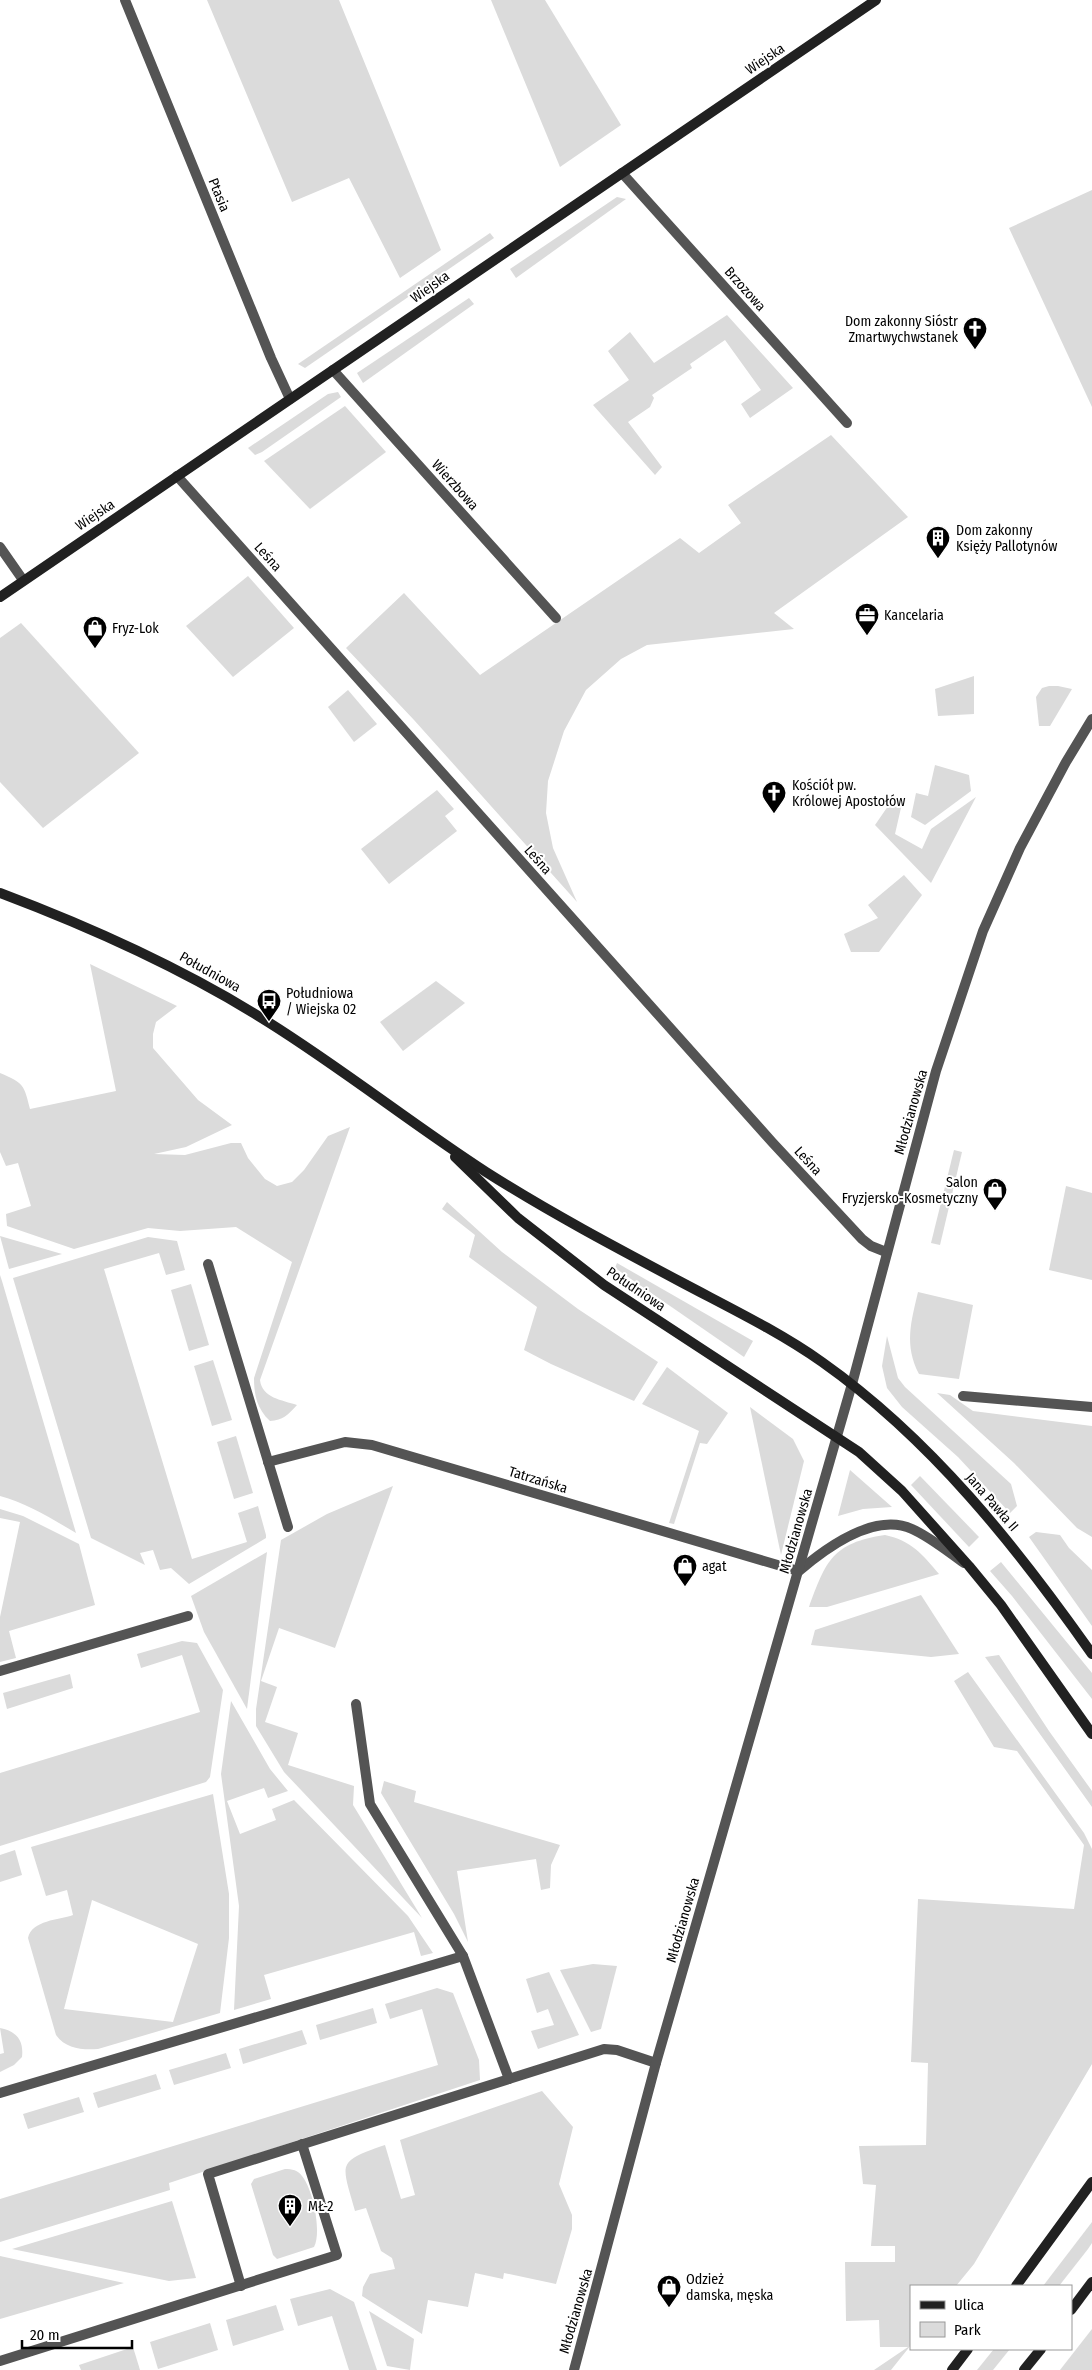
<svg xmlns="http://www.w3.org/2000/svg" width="1092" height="2370" font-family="'Fira Sans Condensed',sans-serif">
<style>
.green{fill:#dbdbdb;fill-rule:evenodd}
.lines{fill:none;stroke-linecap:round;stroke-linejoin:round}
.lane{stroke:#545454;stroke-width:10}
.street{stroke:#545454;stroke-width:10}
.secondary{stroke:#212121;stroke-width:10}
.labels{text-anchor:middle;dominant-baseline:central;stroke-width:4;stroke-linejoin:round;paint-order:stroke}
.street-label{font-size:14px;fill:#000;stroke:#fff}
.poi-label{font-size:14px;fill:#000;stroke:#fff;text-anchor:start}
</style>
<rect width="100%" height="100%" fill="#fff"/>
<g class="green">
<path d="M207 0H339L441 250 400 278 349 178 292 202Z"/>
<path d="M491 0H545L621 125 560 167Z"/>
<path d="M1092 190V407L1009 228Z"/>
<path d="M617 197 626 199 516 278 510 269Z"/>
<path d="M490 233 494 238 305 368 298 364Z"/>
<path d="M469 298 474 304 363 383 357 373Z"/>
<path d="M727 315 793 388 750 418 741 404 761 390 725 340 690 364 692 368 652 395 654 398 650 407 628 422 662 467 655 475 593 405 629 380 608 351 630 332 654 363Z"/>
<path d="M338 392 341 397 262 452 255 455 248 448 328 394Z"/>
<path d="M345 406 386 452 310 509 264 461Z"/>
<path d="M831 435 908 517 774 613 794 629 647 645 621 659 586 690 564 731 548 781 546 813 553 848 577 902 414 720 346 648 404 593 480 675 680 538 699 553 741 523 728 505Z"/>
<path d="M248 576 294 628 233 677 186 626Z"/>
<path d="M21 623 139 753 43 828 0 782V638Z"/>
<path d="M974 676V714L938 716 935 689Z"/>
<path d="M1049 686H1058L1072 689 1050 726H1039L1036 697 1042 688Z"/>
<path d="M348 690 377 724 354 742 328 707Z"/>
<path d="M935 765 969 775 971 791 925 825 911 817 916 793 928 796Z"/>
<path d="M437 790 454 809 445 816 457 831 389 884 361 849Z"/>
<path d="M895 796 903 799 895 834 922 849 931 829 976 797 931 883 875 825Z"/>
<path d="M904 875 922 895 879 952H851L844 934 878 918 868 905Z"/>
<path d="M90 964 177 1006 156 1022 153 1034V1048L198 1100 232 1125 186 1147 154 1154 185 1155 231 1143H241L248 1158 265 1179 277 1186 292 1182 304 1170 328 1136 350 1127 260 1380C262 1398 282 1400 297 1405 288 1415 283 1420 270 1421 257 1409 254 1395 254 1378L292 1262 236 1227 180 1231 148 1228 74 1249 7 1226 6 1214 31 1206 18 1163 6 1166 0 1152V1073C24 1083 24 1085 30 1109L116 1091Z"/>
<path d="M436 981 465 1003 403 1051 380 1022Z"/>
<path d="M954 1150 962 1152 940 1245 931 1243Z"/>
<path d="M1066 1186 1092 1193V1280L1049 1270Z"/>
<path d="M447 1202 502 1252 578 1309 658 1362 634 1401 551 1364 524 1350 537 1307 469 1257 475 1235 442 1209Z"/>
<path d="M0 1236 62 1254 9 1269Z"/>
<path d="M148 1237 177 1241 185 1270 166 1275 159 1253 104 1269 192 1559 247 1542 238 1513 258 1506 266 1535V1538L189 1584 171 1568 160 1570 153 1550 140 1553 145 1565 91 1538 13 1278Z"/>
<path d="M617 1263 753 1341 744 1357 615 1268Z"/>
<path d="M0 1275 2 1281 76 1533C52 1519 27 1503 0 1496Z"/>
<path d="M191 1284 209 1345 189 1351 171 1290Z"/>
<path d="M918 1292 973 1305 959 1379 919 1374C904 1345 911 1322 918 1292Z"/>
<path d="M887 1336 898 1378 905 1387 1011 1484 1017 1506 1010 1513 958 1457 902 1407 887 1388 882 1366Z"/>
<path d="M213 1360 232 1420 212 1426 194 1366Z"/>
<path d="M667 1367 728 1413 707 1444 700 1443 674 1524 669 1523 699 1431 642 1404Z"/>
<path d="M937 1393 950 1395 973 1411 1092 1426V1537L1077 1528 1014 1463Z"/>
<path d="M750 1407 793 1439 804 1461 781 1555Z"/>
<path d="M236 1436 253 1493 234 1499 217 1442Z"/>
<path d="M850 1470 892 1507 863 1509 838 1516Z"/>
<path d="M920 1476 979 1537 969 1547 911 1485Z"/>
<path d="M393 1486 335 1648 279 1628 261 1681 277 1687 265 1722 298 1733 288 1765 354 1786 353 1805 422 1918 284 1772 256 1726V1709L281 1540 327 1514Z"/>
<path d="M0 1509 23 1516 79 1544 95 1605 9 1631 16 1658 0 1662V1617L20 1522 0 1518Z"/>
<path d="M1036 1532 1060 1535 1069 1548 1092 1570V1626L1029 1537Z"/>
<path d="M885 1535C912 1541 922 1554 939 1574L827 1607H809C826 1561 832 1543 885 1535Z"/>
<path d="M267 1552 247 1709 204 1632 191 1596Z"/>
<path d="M1001 1562 1092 1673V1699L1012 1596 990 1571Z"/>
<path d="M921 1595 959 1654 931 1657 811 1645 815 1630Z"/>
<path d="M182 1641 197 1643 223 1690 210 1777 206 1782 0 1846V1773L200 1712 182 1655 141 1668 137 1654Z"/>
<path d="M999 1655 1049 1731 1092 1791V1807L985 1657Z"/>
<path d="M968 1672 1084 1833 1092 1849V2064L974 2264 956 2286H911V2345L891 2370H874L908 2347H880L879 2320 846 2321 845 2262H895V2246H871L876 2185 863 2184 859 2146 926 2145 928 2063 911 2062 918 1899 1074 1909 1084 1845 1017 1751 994 1747 954 1681Z"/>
<path d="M70 1674 73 1688 7 1709 3 1693Z"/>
<path d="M231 1701 270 1769 288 1791 268 1798 264 1788 227 1801 240 1834 276 1820 272 1809 294 1800 408 1916 433 1953 421 1956 414 1932 264 1975 271 1999 234 2010 239 1906 221 1774Z"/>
<path d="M384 1781 416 1791 414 1802 560 1845 551 1865 550 1888 541 1890 536 1859 457 1871 468 1942 454 1914 381 1793Z"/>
<path d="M213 1794 229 1894V1938L220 2013 98 2049C82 2050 66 2049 56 2035L28 1938C32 1920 59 1920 73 1915L67 1890 46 1896 31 1847ZM92 1900 198 1944 173 2022 64 2009Z"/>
<path d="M15 1850 22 1875 0 1882V1855Z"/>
<path d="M593 1964 617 1966 601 2029 591 2032 560 1970Z"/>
<path d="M549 1972 579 2035 538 2049 531 2031 554 2025 548 2009 537 2013 526 1979Z"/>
<path d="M437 1988 453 1993 479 2060 480 2080 169 2183 170 2190 0 2242V2199L438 2065 422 2009 390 2019 385 2004Z"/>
<path d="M373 2008 377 2023 320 2040 316 2025Z"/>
<path d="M0 2028C16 2031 24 2040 22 2057L14 2065 0 2072V2054L4 2053Z"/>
<path d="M302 2030 307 2044 243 2064 239 2049Z"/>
<path d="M226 2053 231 2068 174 2085 169 2070Z"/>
<path d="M156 2074 161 2089 98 2108 93 2093Z"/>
<path d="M542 2091 573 2127 559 2184 572 2215V2229L556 2284 504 2273 503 2279 475 2273 468 2307 428 2300 422 2334 362 2296 363 2287 370 2274 395 2269 392 2258 381 2251 366 2208 355 2211C342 2163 335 2162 385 2145L401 2199 415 2195 400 2140Z"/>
<path d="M79 2097 84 2112 28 2129 23 2114Z"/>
<path d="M285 2169C292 2169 298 2170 302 2176 313 2189 322 2232 314 2247L277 2259 273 2255 251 2184 254 2179Z"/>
<path d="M172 2201 196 2278 169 2281 12 2249Z"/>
<path d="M1092 2222V2243L1088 2249 1059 2286H1043Z"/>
<path d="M0 2256 124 2283 0 2319Z"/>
<path d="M330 2289 354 2302 377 2370H349L332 2316 298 2326 290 2299Z"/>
<path d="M276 2305 284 2330 233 2346 226 2320Z"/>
<path d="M369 2311 414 2339 410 2370 387 2366Z"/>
<path d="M210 2323 218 2350 158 2369 150 2342Z"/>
<path d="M1092 2329V2370H1060Z"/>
<path d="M133 2347 140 2370H81L79 2365Z"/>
<path d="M994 2349H1010L993 2370H977Z"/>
</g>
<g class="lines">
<g class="lane">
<path d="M963 1396 1092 1407"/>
<path d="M0 1671 188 1616"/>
<path d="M356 1704 370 1804 463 1956 509 2079"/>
<path d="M0 2093 463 1956"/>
<path d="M241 2286 208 2174 604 2049 617 2050 656 2063"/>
<path d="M0 2361 337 2255 302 2144"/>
</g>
<g class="street">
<path d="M125 0 271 358 290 399"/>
<path d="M622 173 847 423"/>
<path d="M333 370 556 618"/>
<path d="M177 476 772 1142 862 1239 871 1246 886 1252"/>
<path d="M0 547 23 580"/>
<path d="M208 1264 288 1527"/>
<path d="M268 1462 345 1442 372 1445 798 1571"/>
<path d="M799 1571C826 1548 874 1512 912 1529 930 1537 947 1551 964 1563"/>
<path d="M574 2370 656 2063 852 1384 936 1071 983 931 1020 848 1066 762 1092 719"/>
</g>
<g class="secondary">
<path d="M0 597 876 0"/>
<path d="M0 893C93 928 184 969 268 1022 343 1069 412 1124 486 1172 549 1212 615 1247 681 1282 728 1307 778 1331 822 1362 931 1439 1016 1546 1092 1654"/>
<path d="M455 1157 518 1218 604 1285 859 1452 902 1491 969 1566 1001 1605 1092 1734"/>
<path d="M1016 2286 1092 2182"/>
<path d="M1071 2310 1092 2282"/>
<path d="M952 2370 968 2349"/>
<path d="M1024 2370 1041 2349"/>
</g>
</g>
<defs>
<symbol id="church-pin" viewBox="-11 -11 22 30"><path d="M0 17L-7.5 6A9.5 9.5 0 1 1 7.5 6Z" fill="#000" stroke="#fff"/><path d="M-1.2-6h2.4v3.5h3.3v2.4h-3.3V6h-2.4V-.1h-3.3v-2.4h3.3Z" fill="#fff"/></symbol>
<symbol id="building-pin" viewBox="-11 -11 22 30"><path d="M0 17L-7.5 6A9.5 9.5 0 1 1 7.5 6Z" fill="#000" stroke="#fff"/><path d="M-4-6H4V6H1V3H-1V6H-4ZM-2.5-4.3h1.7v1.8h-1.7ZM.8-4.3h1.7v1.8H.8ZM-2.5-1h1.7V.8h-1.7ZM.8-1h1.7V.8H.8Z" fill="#fff"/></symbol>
<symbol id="office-pin" viewBox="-11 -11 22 30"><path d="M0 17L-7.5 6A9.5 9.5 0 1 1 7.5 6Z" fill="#000" stroke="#fff"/><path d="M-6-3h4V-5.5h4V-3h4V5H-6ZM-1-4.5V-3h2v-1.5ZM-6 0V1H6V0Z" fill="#fff"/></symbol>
<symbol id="shop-pin" viewBox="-11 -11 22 30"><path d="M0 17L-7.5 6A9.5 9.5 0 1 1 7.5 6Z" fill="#000" stroke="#fff"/><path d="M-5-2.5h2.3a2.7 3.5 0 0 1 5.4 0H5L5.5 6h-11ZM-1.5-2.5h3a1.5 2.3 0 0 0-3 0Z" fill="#fff"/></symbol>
<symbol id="bus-pin" viewBox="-11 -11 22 30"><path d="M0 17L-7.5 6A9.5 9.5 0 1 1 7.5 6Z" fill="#000" stroke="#fff"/><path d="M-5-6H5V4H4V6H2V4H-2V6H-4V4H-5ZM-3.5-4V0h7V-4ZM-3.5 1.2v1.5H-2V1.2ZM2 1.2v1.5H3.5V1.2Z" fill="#fff"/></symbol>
</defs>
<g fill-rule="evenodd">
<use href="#church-pin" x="961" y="315" width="28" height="38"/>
<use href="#building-pin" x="924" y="524" width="28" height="38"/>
<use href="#office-pin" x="853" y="601" width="28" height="38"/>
<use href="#shop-pin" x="81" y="614" width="28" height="38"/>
<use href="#church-pin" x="760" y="779" width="28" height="38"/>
<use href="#bus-pin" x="255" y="987" width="28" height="38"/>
<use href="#shop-pin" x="981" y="1176" width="28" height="38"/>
<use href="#shop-pin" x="671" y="1552" width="28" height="38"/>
<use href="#building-pin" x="276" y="2192" width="28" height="38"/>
<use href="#shop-pin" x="655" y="2273" width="28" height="38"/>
</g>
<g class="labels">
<g class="street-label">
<text transform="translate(765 59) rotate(-34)">Wiejska</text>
<text transform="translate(219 195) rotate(68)">Ptasia</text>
<text transform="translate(430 287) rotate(-35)">Wiejska</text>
<text transform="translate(745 289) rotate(48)">Brzozowa</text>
<text transform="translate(455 485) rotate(48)">Wierzbowa</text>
<text transform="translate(95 515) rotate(-34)">Wiejska</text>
<text transform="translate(268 557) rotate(48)">Leśna</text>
<text transform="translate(538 860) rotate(48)">Leśna</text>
<text transform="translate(210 972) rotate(29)">Południowa</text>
<text transform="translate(911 1112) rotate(-74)">Młodzianowska</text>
<text transform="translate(808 1161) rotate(47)">Leśna</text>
<text transform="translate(636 1289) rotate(34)">Południowa</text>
<text transform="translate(538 1480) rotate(17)">Tatrzańska</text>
<text transform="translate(992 1502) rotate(49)">Jana Pawła II</text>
<text transform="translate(796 1531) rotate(-74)">Młodzianowska</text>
<text transform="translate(683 1920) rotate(-74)">Młodzianowska</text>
<text transform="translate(576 2311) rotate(-74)">Młodzianowska</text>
</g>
<g class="poi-label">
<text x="958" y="321" text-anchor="end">Dom zakonny Sióstr<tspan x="958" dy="16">Zmartwychwstanek</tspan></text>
<text x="956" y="530">Dom zakonny<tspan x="956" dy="16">Księży Pallotynów</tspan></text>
<text x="884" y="615">Kancelaria</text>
<text x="112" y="628">Fryz-Lok</text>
<text x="792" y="785">Kościół pw.<tspan x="792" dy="16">Królowej Apostołów</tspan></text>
<text x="286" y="993">Południowa<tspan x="286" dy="16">/ Wiejska 02</tspan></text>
<text x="978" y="1182" text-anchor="end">Salon<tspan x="978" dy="16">Fryzjersko-Kosmetyczny</tspan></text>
<text x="702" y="1566">agat</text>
<text x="308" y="2206">MŁ-2</text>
<text x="686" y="2279">Odzież<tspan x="686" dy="16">damska, męska</tspan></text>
</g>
</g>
<rect x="910" y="2285" width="162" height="65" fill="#ffffff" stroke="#999999"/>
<rect x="920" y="2301" width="25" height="8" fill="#212121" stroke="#999999"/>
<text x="954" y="2310" font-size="15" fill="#000000">Ulica</text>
<rect x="920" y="2322" width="25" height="15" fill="#dbdbdb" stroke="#999999"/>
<text x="954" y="2335" font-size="15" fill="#000000">Park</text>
<path d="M22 2340v8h110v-8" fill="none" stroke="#000000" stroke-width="2.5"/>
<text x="30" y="2340" font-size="15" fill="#000000" stroke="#ffffff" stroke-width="4" paint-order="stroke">20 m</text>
</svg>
